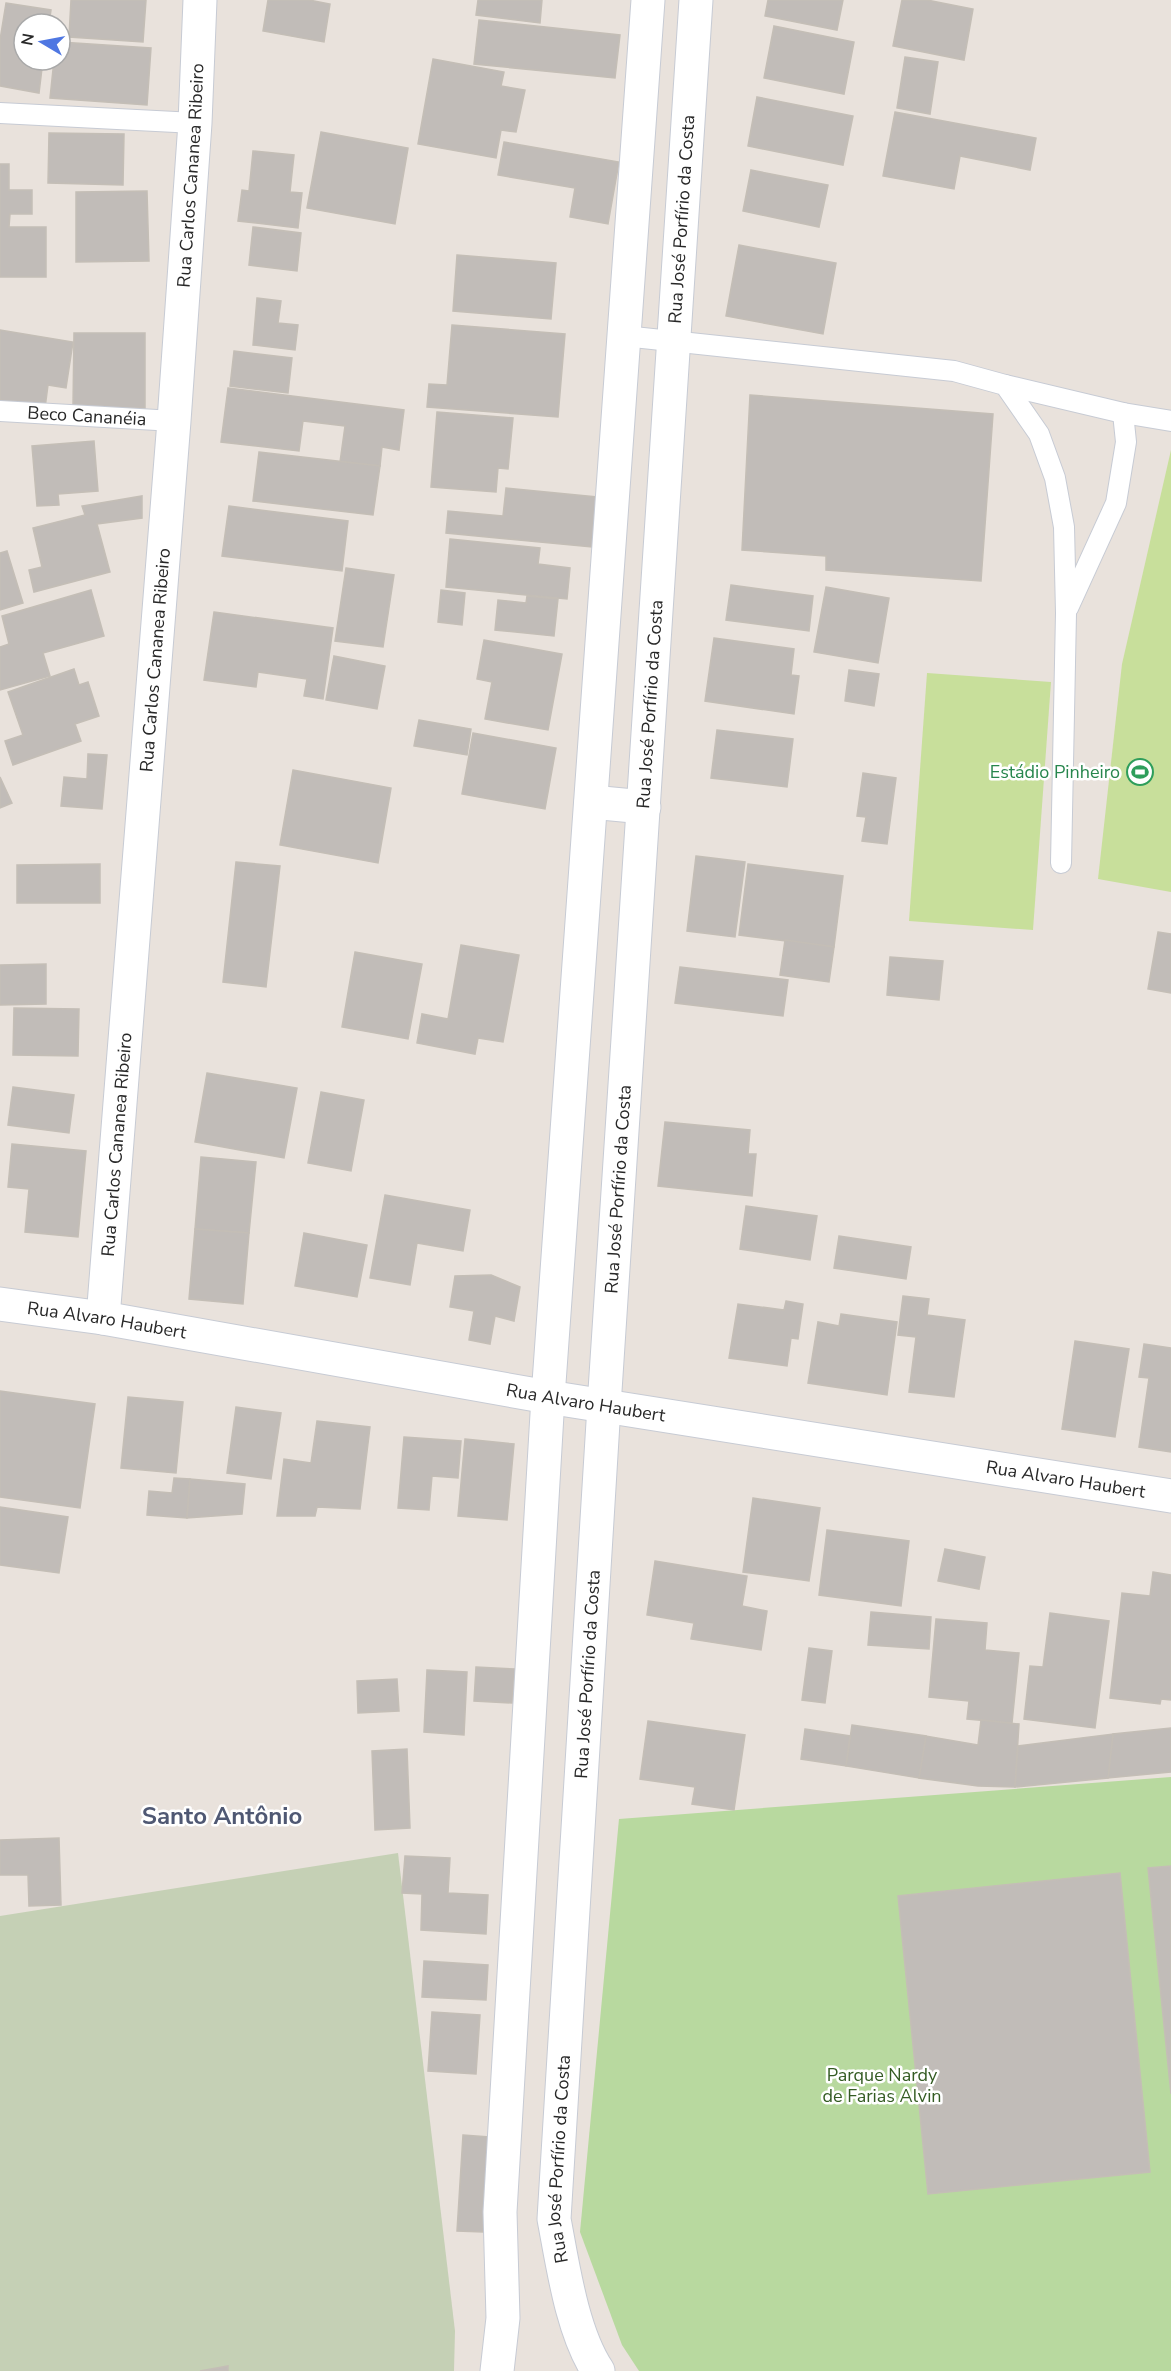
<svg xmlns="http://www.w3.org/2000/svg" width="1171" height="2371" font-family="'Nunito Sans',sans-serif">
<style>
.green{fill:#b8d99f}
.cemetery{fill:#c5d0b5}
.pitch{fill:#c8df9b}
.building{fill:#c1bcb8;stroke:#c4beb6;stroke-width:1.5}
.lines{fill:none;stroke-linecap:round;stroke-linejoin:round}
.service-casing{stroke:#c7cbd4;stroke-width:22}
.minor-casing{stroke:#c7cbd4;stroke-width:35}
.tertiary-casing{stroke:#c7cbd4;stroke-width:35}
.service{stroke:#fff;stroke-width:20}
.minor{stroke:#fff;stroke-width:33}
.tertiary{stroke:#fff;stroke-width:33}
.labels{text-anchor:middle;dominant-baseline:central;stroke-width:5;stroke-linejoin:round;paint-order:stroke}
.street-label{font-size:18px;fill:#282828;stroke:#fff}
.leisure-label{font-size:18px;fill:#27864d;stroke:#fff;text-anchor:end}
.park-label{font-size:18px;fill:#335b22;stroke:#fff}
.district-label{font-size:24px;font-weight:bold;fill:#4f5873;stroke:#fff}
</style>
<rect width="100%" height="100%" fill="#e9e2dc"/>
<path class="green" d="M1171 1777V2371H639L622 2345 580 2232 619 1819Z"/>
<path class="cemetery" d="M398 1853 455 2331 454 2371H0V1916Z"/>
<g class="pitch">
<path d="M1171 450V892L1098 879 1122 664Z"/>
<path d="M927 673 1051 682 1033 930 909 921Z"/>
</g>
<g class="building">
<path d="M71 0H146L143 42 69 37Z"/>
<path d="M268 0H309L330 4 324 42 263 31Z"/>
<path d="M478 0H542L540 23 476 15Z"/>
<path d="M768 0H843L837 30 765 16Z"/>
<path d="M902 0H927L973 9 964 60 893 46Z"/>
<path d="M6 3 51 10 49 24H24V60H43L39 93 0 86V40Z"/>
<path d="M479 20 620 35 615 78 474 64Z"/>
<path d="M774 26 854 42 844 94 764 78Z"/>
<path d="M60 42 151 48 147 105 50 98 54 60H60Z"/>
<path d="M905 57 938 62 930 114 897 108Z"/>
<path d="M433 59 504 72 501 86 525 90 516 132 501 130 496 158 418 144Z"/>
<path d="M757 97 853 116 843 165 748 146Z"/>
<path d="M895 112 1036 138 1030 170 960 156 954 189 883 176Z"/>
<path d="M321 132 408 148 395 224 307 208Z"/>
<path d="M49 133 124 134 123 185 48 183Z"/>
<path d="M504 142 619 162 608 224 570 217 575 188 498 175Z"/>
<path d="M253 151 294 155 290 192 302 193 298 228 238 221 242 190 249 191Z"/>
<path d="M0 164H9V190H32V214H10L9 227H46V277H0Z"/>
<path d="M751 170 828 185 819 227 743 211Z"/>
<path d="M147 191 149 261 76 262V192Z"/>
<path d="M253 227 301 233 297 271 249 265Z"/>
<path d="M739 245 836 263 823 334 726 316Z"/>
<path d="M457 255 556 263 551 319 453 311Z"/>
<path d="M257 298 281 301 278 323 298 325 295 350 253 345Z"/>
<path d="M452 325 565 334 558 417 427 407 429 384 447 385Z"/>
<path d="M0 330 73 342 66 388 48 385 45 408 0 400Z"/>
<path d="M74 333H145V408L73 407Z"/>
<path d="M234 351 292 358 288 393 230 386Z"/>
<path d="M228 388 404 410 399 450 382 447 380 466 340 462 345 426 303 421 299 451 221 442Z"/>
<path d="M750 395 993 414 981 581 826 570V556L742 550Z"/>
<path d="M437 412 513 418 508 469 498 468 496 492 431 487Z"/>
<path d="M94 441 98 491 58 494 59 505 37 506 32 446Z"/>
<path d="M259 452 380 466 373 515 253 501Z"/>
<path d="M506 488 597 497 592 547 446 533 448 511 503 516Z"/>
<path d="M142 496V518L97 524 110 572 34 592 29 570 42 567 33 528 85 515 82 506Z"/>
<path d="M229 506 348 521 342 571 222 556Z"/>
<path d="M450 539 540 548 538 564 570 568 567 599 446 587Z"/>
<path d="M7 551 23 603 0 610V553Z"/>
<path d="M346 568 394 575 383 647 335 641Z"/>
<path d="M731 585 813 596 809 631 726 620Z"/>
<path d="M826 587 889 598 878 663 814 652Z"/>
<path d="M91 590 104 636 43 653 50 676 0 690V647L9 644 2 616Z"/>
<path d="M441 590 465 593 462 625 438 622Z"/>
<path d="M527 596 558 599 554 636 495 630 498 600 526 603Z"/>
<path d="M214 612 333 628 323 699 304 696 307 679 258 672 256 687 204 680Z"/>
<path d="M714 638 794 649 791 675 799 676 794 714 705 701Z"/>
<path d="M484 640 562 654 548 730 485 719 492 682 477 679Z"/>
<path d="M334 656 385 666 377 709 326 700Z"/>
<path d="M74 669 79 685 88 682 99 716 75 724 81 741 13 765 5 741 23 735 8 692Z"/>
<path d="M849 670 879 674 874 706 845 701Z"/>
<path d="M419 720 471 729 467 755 414 746Z"/>
<path d="M717 730 793 739 787 787 711 778Z"/>
<path d="M473 733 556 748 545 809 462 794Z"/>
<path d="M88 754 107 755 102 809 61 806 64 777 87 779Z"/>
<path d="M293 770 391 788 378 863 280 845Z"/>
<path d="M863 773 896 778 887 844 862 841 866 817 857 816Z"/>
<path d="M0 777 12 803 0 808Z"/>
<path d="M696 856 745 862 735 937 687 931Z"/>
<path d="M236 862 280 866 266 987 223 982Z"/>
<path d="M100 864V903H17V865Z"/>
<path d="M748 864 843 876 834 947 739 935Z"/>
<path d="M1158 932 1171 934V993L1148 989Z"/>
<path d="M785 940 834 947 829 982 780 975Z"/>
<path d="M461 945 519 955 503 1042 478 1038 475 1054 417 1043 422 1014 448 1019Z"/>
<path d="M355 952 422 964 408 1039 342 1027Z"/>
<path d="M890 957 943 961 939 1000 887 995Z"/>
<path d="M46 964V1004L0 1005V965Z"/>
<path d="M680 967 788 980 783 1016 675 1003Z"/>
<path d="M14 1008 79 1009 78 1056 13 1055Z"/>
<path d="M207 1073 297 1088 284 1158 195 1142Z"/>
<path d="M13 1087 74 1095 69 1133 8 1125Z"/>
<path d="M321 1092 364 1100 351 1171 308 1163Z"/>
<path d="M665 1122 750 1130 748 1154H756L752 1196 658 1186Z"/>
<path d="M12 1144 86 1151 78 1237 25 1232 29 1189 8 1187Z"/>
<path d="M201 1157 256 1162 249 1233 195 1229Z"/>
<path d="M385 1195 470 1210 463 1251 417 1243 410 1285 370 1278Z"/>
<path d="M746 1206 817 1216 810 1260 740 1249Z"/>
<path d="M195 1229 249 1233 243 1304 189 1299Z"/>
<path d="M304 1233 367 1245 357 1297 295 1286Z"/>
<path d="M839 1236 911 1247 906 1279 834 1268Z"/>
<path d="M491 1275 520 1287 514 1321 495 1316 490 1344 469 1340 474 1311 450 1307 455 1276Z"/>
<path d="M903 1296 929 1299 927 1315 965 1320 954 1397 909 1392 916 1337 898 1335Z"/>
<path d="M786 1301 803 1304 798 1339 791 1338 787 1366 729 1358 738 1304 784 1310Z"/>
<path d="M841 1314 897 1322 887 1395 808 1383 818 1322 839 1326Z"/>
<path d="M1075 1341 1129 1349 1115 1437 1062 1429Z"/>
<path d="M1144 1344 1171 1348V1452L1139 1447 1149 1378 1139 1377Z"/>
<path d="M0 1391 95 1404 80 1508 0 1497Z"/>
<path d="M128 1397 183 1402 176 1473 121 1468Z"/>
<path d="M236 1407 281 1413 271 1479 227 1473Z"/>
<path d="M317 1421 370 1427 360 1509 317 1507 315 1516H277L284 1459 311 1463Z"/>
<path d="M404 1437 461 1441 458 1478 432 1476 429 1510 398 1508Z"/>
<path d="M465 1439 514 1444 507 1520 458 1516Z"/>
<path d="M174 1478 190 1479 187 1518 147 1515 149 1491 172 1493Z"/>
<path d="M190 1479 245 1484 242 1514 187 1518Z"/>
<path d="M753 1498 820 1508 809 1581 743 1572Z"/>
<path d="M0 1507 68 1517 59 1573 0 1565Z"/>
<path d="M827 1530 909 1541 901 1606 819 1595Z"/>
<path d="M945 1549 985 1557 979 1589 938 1581Z"/>
<path d="M655 1561 747 1576 742 1606 767 1611 761 1650 691 1639 694 1623 647 1615Z"/>
<path d="M1153 1572 1171 1575V1700L1161 1699 1160 1704 1110 1698 1122 1593 1150 1596Z"/>
<path d="M871 1612 931 1617 929 1649 868 1645Z"/>
<path d="M1050 1613 1109 1621 1095 1728 1024 1719 1030 1666 1043 1667Z"/>
<path d="M936 1619 987 1623 985 1650 1019 1653 1012 1723 967 1719 969 1701 929 1697Z"/>
<path d="M809 1648 832 1651 825 1703 802 1700Z"/>
<path d="M476 1667 515 1669 512 1703 474 1701Z"/>
<path d="M427 1670 467 1672 464 1735 424 1732Z"/>
<path d="M397 1679 399 1711 358 1713 357 1681Z"/>
<path d="M981 1720 1019 1724 1015 1787 978 1786 919 1778 926 1736 978 1745Z"/>
<path d="M648 1721 745 1735 734 1810 692 1804 695 1787 640 1779Z"/>
<path d="M852 1725 926 1736 919 1778 846 1766Z"/>
<path d="M1171 1728V1772L1108 1778 1113 1734Z"/>
<path d="M805 1729 850 1736 846 1766 801 1759Z"/>
<path d="M1113 1734 1108 1778 1015 1787 1018 1746Z"/>
<path d="M407 1749 410 1828 375 1830 372 1751Z"/>
<path d="M59 1838 61 1905 29 1906 28 1875H0V1840Z"/>
<path d="M405 1856 450 1858 448 1893 488 1895 486 1934 421 1930 422 1894 402 1893Z"/>
<path d="M1171 1866V2094L1148 1868Z"/>
<path d="M1120 1873 1150 2172 928 2194 898 1896Z"/>
<path d="M424 1961 488 1965 486 2000 422 1997Z"/>
<path d="M432 2012 480 2015 476 2074 428 2071Z"/>
<path d="M463 2135 489 2137 483 2232 457 2231Z"/>
<path d="M228 2366V2371H200Z"/>
</g>
<g class="lines">
<defs>
<g id="service">
<path d="M0 113 195 123"/>
<path d="M624 336 954 371 1005 385 1039 434 1055 478 1064 527 1066 613 1061 863"/>
<path d="M1005 385 1123 413 1171 421"/>
<path id="s1" d="M0 411 174 421"/>
<path d="M1068 608 1116 503 1126 442 1123 413"/>
</g>
<g id="minor">
<path id="s2" d="M0 1304 103 1318 548 1397 1171 1496"/>
<path id="s3" d="M103 1318 174 421 195 123 200 0"/>
</g>
<g id="tertiary">
<path d="M591 802 644 807"/>
<path d="M497 2371 503 2318 500 2212 548 1397 648 0"/>
<path id="s4" d="M598 2371C572 2332 563 2266 554 2219L604 1406 696 0"/>
</g>
</defs>
<use href="#service" class="service-casing"/>
<use href="#minor" class="minor-casing"/>
<use href="#tertiary" class="tertiary-casing"/>
<use href="#service" class="service"/>
<use href="#minor" class="minor"/>
<use href="#tertiary" class="tertiary"/>
</g>
<defs>
<symbol id="stadium-ring" viewBox="-11 -11 22 22"><circle r="9.5" fill="#fff" stroke="#2e9e5b" stroke-width="1.5"/><path d="M0-5a6.5 5 0 1 0 0 10a6.5 5 0 1 0 0-10ZM-3.5-1.8h7v3.6h-7Z" fill="#2e9e5b"/></symbol>
</defs>
<g fill-rule="evenodd">
<use href="#stadium-ring" x="1125" y="757" width="30" height="30"/>
</g>
<g class="labels">
<g class="street-label">
<text stroke="none"><textPath href="#s3" startOffset="1146">Rua Carlos Cananea Ribeiro</textPath></text>
<text stroke="none"><textPath href="#s4" startOffset="2163">Rua José Porfírio da Costa</textPath></text>
<text stroke="none"><textPath href="#s1" startOffset="87">Beco Cananéia</textPath></text>
<text stroke="none"><textPath href="#s3" startOffset="660">Rua Carlos Cananea Ribeiro</textPath></text>
<text stroke="none"><textPath href="#s4" startOffset="1677">Rua José Porfírio da Costa</textPath></text>
<text stroke="none"><textPath href="#s3" startOffset="174">Rua Carlos Cananea Ribeiro</textPath></text>
<text stroke="none"><textPath href="#s4" startOffset="1191">Rua José Porfírio da Costa</textPath></text>
<text stroke="none"><textPath href="#s2" startOffset="108">Rua Alvaro Haubert</textPath></text>
<text stroke="none"><textPath href="#s2" startOffset="594">Rua Alvaro Haubert</textPath></text>
<text stroke="none"><textPath href="#s2" startOffset="1080">Rua Alvaro Haubert</textPath></text>
<text stroke="none"><textPath href="#s4" startOffset="705">Rua José Porfírio da Costa</textPath></text>
<text stroke="none"><textPath href="#s4" startOffset="219">Rua José Porfírio da Costa</textPath></text>
</g>
<g class="leisure-label">
<text x="1120" y="772">Estádio Pinheiro</text>
</g>
<g class="park-label">
<text x="882" y="2075">Parque Nardy<tspan x="882" dy="21">de Farias Alvin</tspan></text>
</g>
<g class="district-label">
<text x="222" y="1816">Santo Antônio</text>
</g>
</g>
<g transform="translate(42 42) rotate(280)"><circle r="28" fill="#ffffff" stroke="#a9a9a9" stroke-width="1.5"/>
<path d="M0-4.5L10 22L0 15L-10 22Z" fill="#4f77e2"/>
<text y="-9" font-size="16" font-weight="bold" text-anchor="middle" fill="#282828">N</text>
</g>
</svg>
